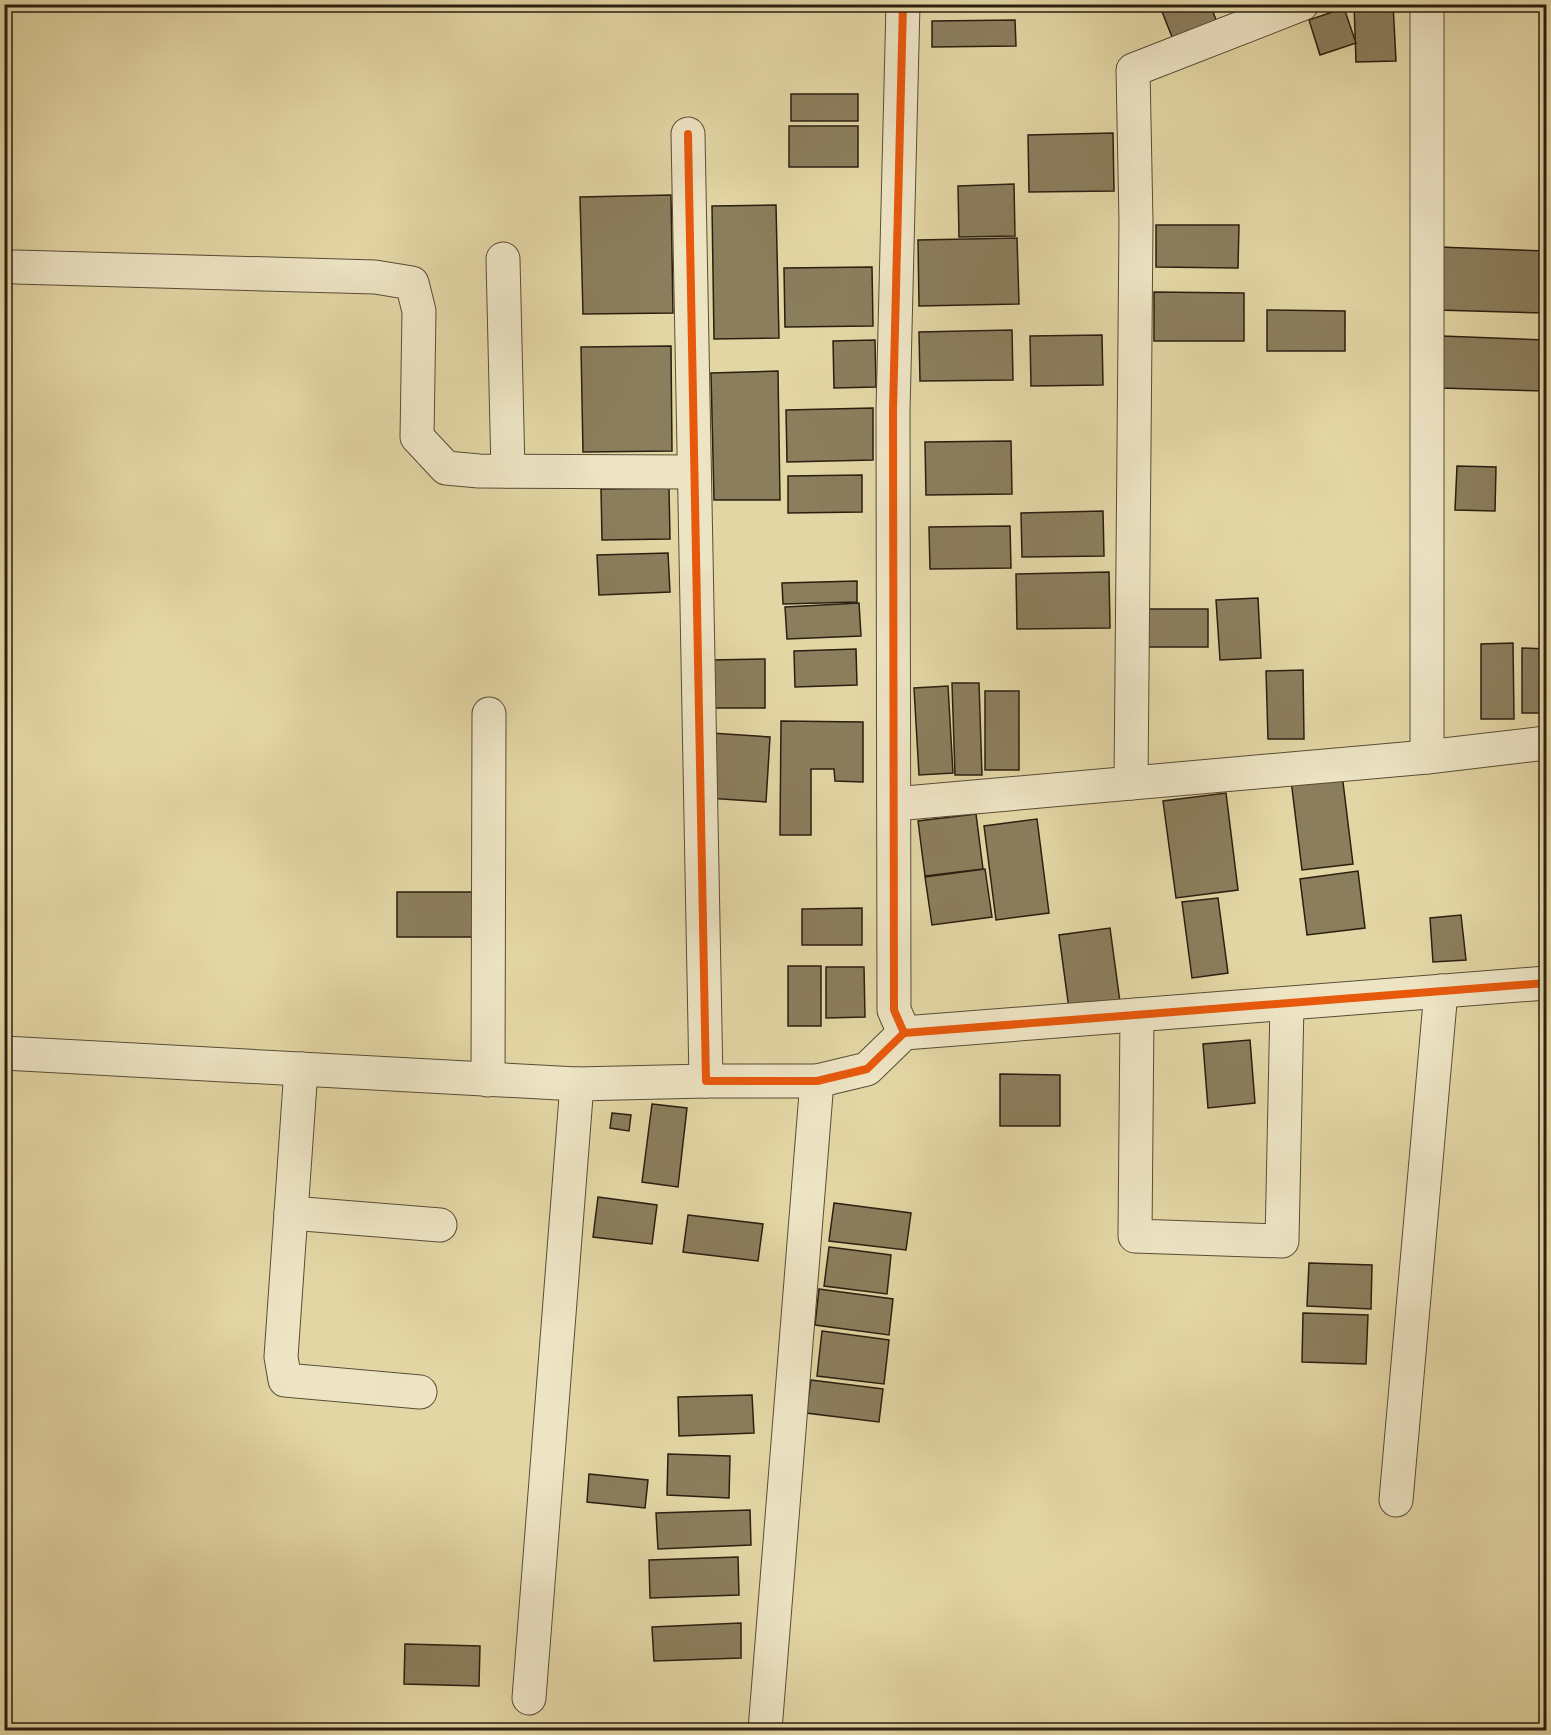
<svg xmlns="http://www.w3.org/2000/svg" width="1551" height="1735" font-family="'Old Standard TT',serif">
<style>
.building{fill:#8b7e5d;stroke:#2b1f10;stroke-width:1.5}
.lines{fill:none;stroke-linecap:round;stroke-linejoin:round}
.minor-casing{stroke:#594d35;stroke-width:35}
.minor{stroke:#ede4c4;stroke-width:33}
.cycleway-casing{stroke:#ede4c4;stroke-width:11}
.cycleway{stroke:#e8590c;stroke-width:8}
</style>
<rect width="100%" height="100%" fill="#e3d6a5"/>
<filter id="stains"><feTurbulence type="fractalNoise" baseFrequency=".00333" numOctaves="4"/><feColorMatrix values="0 0 0 0 .2 0 0 0 0 .09 0 0 0 0 .02 0 0 0 .5 -.17"/></filter>
<radialGradient id="worn" r=".72"><stop offset=".6" stop-color="#630" stop-opacity="0"/><stop offset="1" stop-color="#630" stop-opacity=".3"/></radialGradient>
<g class="building">
<path d="M1159 4H1210L1218 25 1174 42Z"/>
<path d="M1354 4H1393L1396 61 1356 62Z"/>
<path d="M1497 4H1546V7L1497 6Z"/>
<path d="M1344 8 1356 43 1320 55 1309 20Z"/>
<path d="M1015 20 1016 46 932 47V21Z"/>
<rect x="791" y="94" width="67" height="27"/>
<rect x="789" y="126" width="69" height="41"/>
<path d="M1113 133 1114 191 1029 192 1028 135Z"/>
<path d="M1014 184 1015 236 959 237 958 186Z"/>
<path d="M671 195 673 313 583 314 580 197Z"/>
<path d="M776 205 779 338 714 339 712 206Z"/>
<path d="M1156 225H1239L1238 268 1156 267Z"/>
<path d="M1017 238 1019 304 919 306 918 240Z"/>
<path d="M1439 247 1546 251V313L1437 310Z"/>
<path d="M872 267 873 326 785 327 784 268Z"/>
<path d="M1154 292 1244 293V341H1154Z"/>
<path d="M1267 310 1345 311V351H1267Z"/>
<path d="M1012 330 1013 380 920 381 919 332Z"/>
<path d="M1102 335 1103 385 1031 386 1030 336Z"/>
<path d="M1442 336 1546 340V391L1440 388Z"/>
<path d="M875 340 876 387 834 388 833 341Z"/>
<path d="M671 346 672 451 583 452 581 347Z"/>
<path d="M778 371 780 500H714L711 373Z"/>
<path d="M873 408V460L787 462 786 410Z"/>
<path d="M1011 441 1012 494 926 495 925 442Z"/>
<path d="M1457 466 1496 467 1495 511 1455 510Z"/>
<path d="M862 475V512L788 513V476Z"/>
<path d="M669 488 670 539 602 540 601 489Z"/>
<path d="M1103 511 1104 556 1022 557 1021 513Z"/>
<path d="M1010 526 1011 568 930 569 929 527Z"/>
<path d="M668 553 670 592 599 595 597 555Z"/>
<path d="M1109 572 1110 628 1017 629 1016 574Z"/>
<path d="M857 581V602L783 604 782 583Z"/>
<path d="M1258 598 1261 658 1220 660 1216 600Z"/>
<path d="M859 603 861 636 787 639 785 607Z"/>
<rect x="1146" y="609" width="62" height="38"/>
<path d="M1513 643 1514 719H1481V644Z"/>
<path d="M1522 648 1546 649V713H1522Z"/>
<path d="M856 649 857 685 795 687 794 651Z"/>
<path d="M765 659V708H711L710 660Z"/>
<path d="M1303 670 1304 739H1268L1266 671Z"/>
<path d="M952 683H979L982 775H955Z"/>
<path d="M948 686 953 773 919 775 914 688Z"/>
<rect x="985" y="691" width="34" height="79"/>
<path d="M781 721 863 722V782L835 781 834 769H811V835H780Z"/>
<path d="M711 733 770 737 766 802 707 798Z"/>
<path d="M1342 774 1353 864 1302 870 1291 780Z"/>
<path d="M1226 793 1238 890 1176 898 1163 801Z"/>
<path d="M976 814 983 869 925 876 918 821Z"/>
<path d="M1037 819 1049 913 996 920 984 826Z"/>
<path d="M985 869 992 917 932 925 925 877Z"/>
<path d="M1358 871 1365 928 1307 935 1300 879Z"/>
<path d="M397 892H475L474 937H397Z"/>
<path d="M1218 898 1228 973 1192 978 1182 902Z"/>
<path d="M862 908V945H802V909Z"/>
<path d="M1461 915 1466 960 1433 962 1430 918Z"/>
<path d="M1110 928 1120 1002 1069 1009 1059 935Z"/>
<rect x="788" y="966" width="33" height="60"/>
<path d="M826 967H864L865 1017 826 1018Z"/>
<path d="M1250 1040 1255 1103 1208 1108 1203 1044Z"/>
<path d="M1000 1074 1060 1075V1126H1000Z"/>
<path d="M652 1104 687 1108 678 1187 642 1182Z"/>
<path d="M612 1113 631 1115 629 1131 610 1128Z"/>
<path d="M598 1197 657 1205 652 1244 593 1237Z"/>
<path d="M834 1203 911 1213 906 1250 829 1241Z"/>
<path d="M688 1215 763 1224 758 1261 683 1252Z"/>
<path d="M829 1247 891 1255 887 1294 824 1286Z"/>
<path d="M1309 1263 1372 1265 1371 1309 1307 1306Z"/>
<path d="M819 1289 893 1299 889 1335 815 1325Z"/>
<path d="M1303 1313 1368 1315 1366 1364 1302 1362Z"/>
<path d="M822 1331 889 1340 884 1384 817 1376Z"/>
<path d="M811 1380 883 1389 879 1422 806 1413Z"/>
<path d="M752 1395 754 1433 679 1436 678 1397Z"/>
<path d="M668 1454 730 1456 729 1498 667 1495Z"/>
<path d="M589 1474 648 1480 645 1508 587 1502Z"/>
<path d="M750 1510 751 1545 658 1549 656 1513Z"/>
<path d="M738 1557 739 1595 650 1598 649 1560Z"/>
<path d="M741 1623V1658L654 1661 652 1627Z"/>
<path d="M405 1644 480 1646 479 1686 404 1684Z"/>
</g>
<g class="lines">
<defs>
<g id="minor">
<path d="M903 4 893 411 894 1010 904 1033"/>
<path d="M1427 4V757"/>
<path d="M688 134 706 1081H817L867 1069 904 1033 1546 983"/>
<path d="M503 259 508 471"/>
<path d="M16 267 375 277 412 283 419 311 417 437 446 468 479 471 694 472"/>
<path d="M1131 783 1136 222 1133 70 1302 4"/>
<path d="M894 804 1427 757 1546 743"/>
<path d="M1137 1015 1135 1236 1282 1241 1287 1004"/>
<path d="M4 1053 577 1084"/>
<path d="M301 1069 281 1357 285 1380 420 1392"/>
<path d="M488 1080 489 714"/>
<path d="M291 1213 440 1225"/>
<path d="M1396 1500 1441 991"/>
<path d="M529 1698 577 1084 706 1081"/>
<path d="M765 1730 817 1081"/>
</g>
</defs>
<use href="#minor" class="minor-casing"/>
<use href="#minor" class="minor"/>
<defs>
<g id="cycleway">
<path d="M903 4 893 411 894 1010 904 1033"/>
<path d="M688 134 706 1081H817L867 1069 904 1033 1546 983"/>
</g>
</defs>
<use href="#cycleway" class="cycleway-casing"/>
<use href="#cycleway" class="cycleway"/>
</g>
<rect width="1551" height="1735" fill="none" stroke="#e3d6a5" stroke-width="24"/>
<rect x="6" y="6" width="1539" height="1723" fill="none" stroke="#2b1f10" stroke-width="3"/>
<rect x="12" y="12" width="1527" height="1711" fill="none" stroke="#2b1f10" stroke-width="1.5"/>
<rect width="100%" height="100%" filter="url(#stains)"/>
<rect width="100%" height="100%" fill="url(#worn)"/>
</svg>
